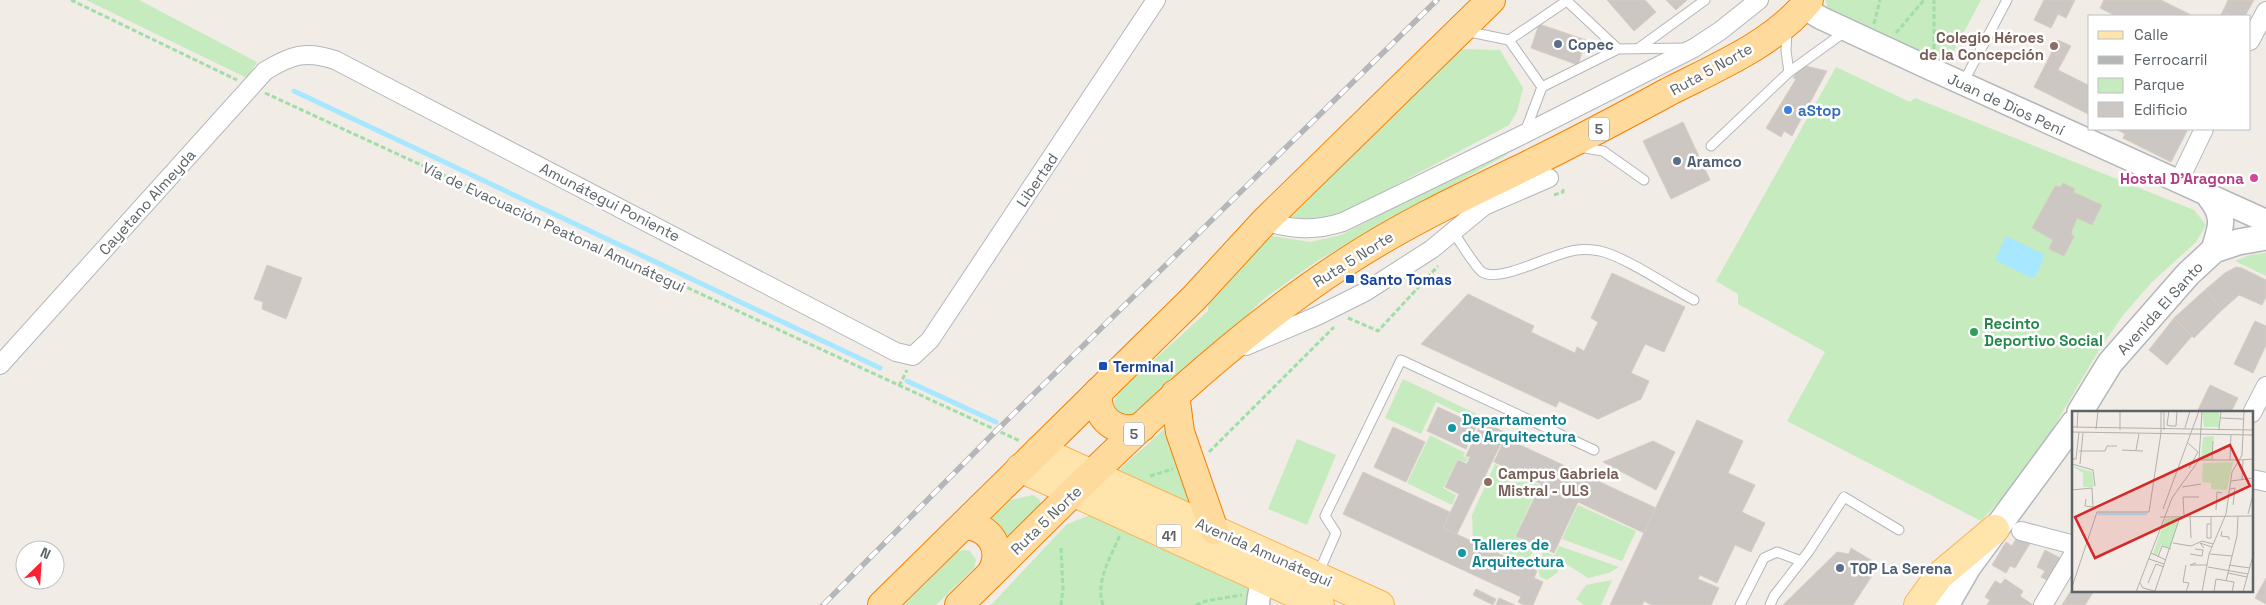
<svg xmlns="http://www.w3.org/2000/svg" width="2266" height="605" font-family="'Space Grotesk',sans-serif">
<style>
.green{fill:#c6ebbf}
.water{fill:#a7e7ff}
.lines{fill:none;stroke-linecap:round;stroke-linejoin:round}
.stream{stroke:#a7e7ff;stroke-width:5}
.building{fill:#ccc7c2;stroke:#d6cdc3}
.service-casing{stroke:#b3b7bb;stroke-width:11}
.minor-casing{stroke:#b3b7bb;stroke-width:20}
.tertiary-casing{stroke:#b3b7bb;stroke-width:25}
.secondary-casing{stroke:#b2b7bc;stroke-width:28}
.primary-casing{stroke:#ffb250;stroke-width:30}
.trunk-casing{stroke:#f68200;stroke-width:30}
.path{stroke:#a1dea7;stroke-width:3;stroke-dasharray:5 2.5;stroke-linecap:butt}
.service{stroke:#fff;stroke-width:9}
.minor{stroke:#fff;stroke-width:18}
.tertiary{stroke:#fff;stroke-width:22}
.secondary{stroke:#fff;stroke-width:25}
.primary{stroke:#ffe4ac;stroke-width:28}
.trunk{stroke:#ffda9d;stroke-width:28}
.rail-casing{stroke:#b5b6b7;stroke-width:5.5}
.rail{stroke:#fff;stroke-width:4;stroke-dasharray:11;stroke-linecap:butt}
.service-dot{fill:#5c6f8a;stroke:#fff;stroke-width:2}
.education-dot{fill:#8d6e63;stroke:#fff;stroke-width:2}
.shop-dot{fill:#3f7fe0;stroke:#fff;stroke-width:2}
.hotel-dot{fill:#d1479c;stroke:#fff;stroke-width:2}
.transit-dot{fill:#1a4fb4;stroke:#fff;stroke-width:2}
.leisure-dot{fill:#2e9e5b;stroke:#fff;stroke-width:2}
.culture-dot{fill:#0f9aa8;stroke:#fff;stroke-width:2}
.labels{text-anchor:middle;dominant-baseline:central;stroke-width:5;stroke-linejoin:round;paint-order:stroke}
.shield{fill:#fff;stroke:#8e9295;stroke-width:1}
.shield-label{font-size:14px;font-weight:bold;fill:#5d6367}
.education-label{font-size:15px;font-weight:bold;fill:#785e54;stroke:#fff;text-anchor:end}
.service-label{font-size:15px;font-weight:bold;fill:#4e5e75;stroke:#fff;text-anchor:start}
.street-label{font-size:15px;fill:#5d6367;stroke:#fff}
.shop-label{font-size:15px;font-weight:bold;fill:#366cbe;stroke:#fff;text-anchor:start}
.hotel-label{font-size:15px;font-weight:bold;fill:#b23c85;stroke:#fff;text-anchor:end}
.transit-label{font-size:15px;font-weight:bold;fill:#164399;stroke:#fff;text-anchor:start}
.leisure-label{font-size:15px;font-weight:bold;fill:#27864d;stroke:#fff;text-anchor:start}
.culture-label{font-size:15px;font-weight:bold;fill:#0d838f;stroke:#fff;text-anchor:start}
.inset-river{fill:none;stroke:#a7e7ff;stroke-width:2.5}
.inset-road{fill:none;stroke:#b2b1af;stroke-width:1}
.view{fill:#d62828;fill-opacity:0.15;stroke:#d62828;stroke-width:2.5}
.inset-edge{fill:none;stroke:#5d6367;stroke-width:2.5}
</style>
<rect width="100%" height="100%" fill="#f1ece5"/>
<g class="green">
<path d="M86 0H139L257 62 247 78Z"/>
<path d="M1826 0H1981L1944 69 1828 13Z"/>
<path d="M1461 49 1500 50 1523 88 1517 112 1509 125 1335 217 1313 221 1291 217Z"/>
<path d="M1836 67 1910 102 1915 98 2194 210 2206 225 2196 242 2152 282 2124 314 2099 350 2029 469 1981 521 1787 421 1825 352 1738 304V294L1716 281Z"/>
<path d="M1503 151 1508 154 1317 261 1265 298 1137 419 1129 420 1116 411 1114 403 1117 393 1208 311V298L1272 236 1310 242 1341 235Z"/>
<path d="M2266 253V276L2235 261 2250 255Z"/>
<path d="M1403 379 1481 416 1478 422 1436 402 1421 434 1385 418Z"/>
<path d="M1168 426 1186 492 1198 513 1113 475Z"/>
<path d="M1430 435 1465 453 1463 456 1468 458 1466 462 1458 459 1443 488 1456 495 1452 505 1407 483Z"/>
<path d="M1297 439 1336 455 1307 525 1268 509Z"/>
<path d="M1495 464 1539 485 1515 536 1535 547 1527 564 1473 540 1472 515Z"/>
<path d="M1033 495 1039 499 1043 509 1005 548 985 523 1011 500Z"/>
<path d="M1578 505 1636 531 1622 561 1562 539Z"/>
<path d="M1098 512 1258 585 1255 605H991L1067 524Z"/>
<path d="M1559 546 1619 567 1609 573 1588 578 1563 562 1557 573 1547 580 1540 577 1537 566 1544 551 1554 556Z"/>
<path d="M965 550 970 551 976 560 974 568 936 605H904L958 551Z"/>
<path d="M1612 580 1601 605H1584L1576 599 1586 585Z"/>
</g>
<path class="water" d="M2006 236 2043 254V260L2035 277 2031 278 1995 260Z"/>
<g class="lines">
<g class="stream">
<path d="M294 91 880 368"/>
<path d="M907 381 996 422"/>
</g>
</g>
<g class="building">
<path d="M1607 0H1645L1656 12 1634 31Z"/>
<path d="M1666 0H1687L1676 10Z"/>
<path d="M2044 0H2075L2066 18 2058 14 2051 28 2034 20Z"/>
<path d="M2104 0H2161L2193 16H2116L2100 8Z"/>
<path d="M2228 0H2254L2245 16H2233L2223 11Z"/>
<path d="M2223 11 2233 16H2220Z"/>
<path d="M1539 24 1586 40 1578 65 1531 48Z"/>
<path d="M2058 40 2071 46 2058 70 2090 86V115L2034 87Z"/>
<path d="M1801 65 1827 71 1792 136 1784 131 1781 137 1766 128 1796 79 1793 78Z"/>
<path d="M1683 122 1710 180 1671 199 1643 141Z"/>
<path d="M2116 129H2188L2171 162 2123 138 2125 134Z"/>
<path d="M2063 183 2075 189 2073 192 2102 205 2092 225 2077 218 2071 233 2074 237 2064 256 2049 249 2053 240 2032 228 2055 186 2061 187Z"/>
<path d="M267 265 302 278 286 319 262 309 263 302 254 299Z"/>
<path d="M2236 267 2242 268 2266 280V297L2262 305 2239 295 2222 310 2206 289 2225 273Z"/>
<path d="M1612 273 1685 307 1664 352 1645 344 1631 373 1649 381 1641 399 1598 419 1559 401 1556 407 1421 344 1468 294 1534 326 1531 332 1575 353 1577 347 1584 351 1598 322 1591 318Z"/>
<path d="M2206 289 2222 310 2194 338 2174 318Z"/>
<path d="M2174 318 2192 336 2167 365 2149 350Z"/>
<path d="M2255 321 2266 326V345L2253 373 2234 364Z"/>
<path d="M2210 385 2238 398 2231 412H2197Z"/>
<path d="M1438 407 1477 425 1466 449 1427 431Z"/>
<path d="M1697 420 1743 441 1728 473 1755 485 1742 512 1765 523 1751 552 1735 545 1717 583 1700 575 1698 579 1719 588 1711 605H1652L1644 601 1642 605H1610Z"/>
<path d="M1482 421 1506 433 1457 534 1443 528 1459 494 1445 487 1458 460 1467 464 1470 457 1466 456Z"/>
<path d="M1393 427 1425 442 1406 482 1374 467Z"/>
<path d="M1505 438 1656 508 1644 533 1578 502 1554 553 1516 536 1541 484 1494 462Z"/>
<path d="M1653 441 1675 452 1656 490 1603 462Z"/>
<path d="M1363 472 1450 512 1443 528 1537 571 1534 578 1543 582 1533 605H1524L1518 602 1521 597 1343 514Z"/>
<path d="M2018 535 2031 542 2015 568 2010 566 2006 573 1992 565 2006 542 2012 546Z"/>
<path d="M1851 548 1879 565 1853 605H1783L1837 552 1849 554Z"/>
<path d="M2045 550 2062 559 2050 582 2041 577 2045 571 2037 567Z"/>
<path d="M2266 578V604L2255 598Z"/>
<path d="M2005 579 2023 591 2020 596 2033 605H1987L1990 600 1985 597 1995 581 2001 584Z"/>
<path d="M2073 587 2074 591H2094L2085 605H2062Z"/>
<path d="M1476 589 1496 599 1493 605 1473 595Z"/>
<path d="M1499 598 1515 605H1496Z"/>
</g>
<g class="lines">
<defs>
<g id="service">
<path d="M1568 2 1618 49"/>
<path d="M1465 31 1509 40 1568 0"/>
<path d="M1509 40 1542 87"/>
<path d="M1639 48 1705 0"/>
<path d="M1789 72 1846 31"/>
<path d="M1963 83 2007 0"/>
<path d="M1525 132 1542 87 1618 49 1686 48"/>
<path d="M1711 146 1789 72 1786 51 1787 29"/>
<path d="M1579 147 1603 151 1644 180"/>
<path d="M1453 232C1460 241 1475 267 1482 272 1500 284 1554 252 1577 250 1583 249 1593 250 1600 251 1626 257 1669 287 1694 300"/>
<path d="M1318 574 1336 533 1325 516 1401 360 1594 450"/>
<path d="M1740 605 1764 558 1777 552 1801 561"/>
<path d="M1770 605 1774 596 1809 551 1844 497 1899 530"/>
</g>
<g id="minor">
<path d="M2250 41 2266 11"/>
<path d="M2178 183 2204 129"/>
<path d="M1265 221C1292 230 1316 231 1343 222L1524 134 1694 48 1720 31 1759 0"/>
<path d="M1246 346 1317 316 1365 292 1432 249 1484 206 1549 178"/>
<path d="M0 365 265 71C291 55 306 50 335 60L896 352 913 356 930 340 1156 0"/>
<path d="M2252 413 2266 386"/>
<path d="M2252 479 2266 482"/>
<path d="M2021 531 2074 545"/>
<path d="M2043 605 2074 553"/>
</g>
<g id="tertiary">
<path d="M1803 7 1821 18 1931 69 2266 221"/>
<path d="M1258 605C1259 588 1263 578 1277 568"/>
</g>
<g id="secondary">
<path d="M2210 197C2226 217 2221 227 2214 250"/>
<path d="M2080 412 2110 363 2188 274 2214 250 2238 242 2266 237"/>
<path d="M1946 605 1968 567 2074 423"/>
</g>
<g id="primary">
<path d="M1039 450 1380 605"/>
<path d="M1020 468 1320 605"/>
<path d="M1918 605 1939 576 1995 529"/>
</g>
<g id="trunk">
<path d="M1098 392C1095 419 1116 435 1142 427"/>
<path d="M1175 394 1180 432 1214 530"/>
<path d="M964 525C990 526 1004 548 992 572"/>
<path d="M882 605 1194 298 1265 221 1491 0"/>
<path d="M959 605C1082 485 1201 356 1346 262 1404 224 1466 195 1528 165 1575 142 1622 117 1668 92 1717 67 1774 44 1809 0"/>
</g>
</defs>
<use href="#service" class="service-casing"/>
<use href="#minor" class="minor-casing"/>
<use href="#tertiary" class="tertiary-casing"/>
<use href="#secondary" class="secondary-casing"/>
<use href="#primary" class="primary-casing"/>
<use href="#trunk" class="trunk-casing"/>
<g class="path">
<path d="M71 0 237 80"/>
<path d="M1874 24 1880 0"/>
<path d="M1896 33 1924 0"/>
<path d="M1934 49V0"/>
<path d="M265 93 1020 441"/>
<path d="M1554 195 1563 192V187"/>
<path d="M1348 318 1378 331 1438 266"/>
<path d="M899 386 907 370"/>
<path d="M1209 452 1334 327"/>
<path d="M1150 476 1173 469"/>
<path d="M1061 548 1063 589 1061 605"/>
<path d="M1103 605C1095 581 1111 557 1120 535"/>
<path d="M1196 605 1206 601 1242 595"/>
</g>
<use href="#service" class="service"/>
<use href="#minor" class="minor"/>
<use href="#tertiary" class="tertiary"/>
<use href="#secondary" class="secondary"/>
<use href="#primary" class="primary"/>
<use href="#trunk" class="trunk"/>
<defs>
<path id="rail" d="M823 605 997 430 1437 0"/>
</defs>
<use href="#rail" class="rail-casing"/>
<use href="#rail" class="rail"/>
</g>
<g class="service-dot">
<circle cx="1558" cy="44" r="5"/>
<circle cx="1677" cy="161" r="5"/>
<circle cx="1840" cy="568" r="5"/>
</g>
<g class="education-dot">
<circle cx="2054" cy="46" r="5"/>
<circle cx="1488" cy="482" r="5"/>
</g>
<circle class="shop-dot" cx="1788" cy="110" r="5"/>
<circle class="hotel-dot" cx="2254" cy="178" r="5"/>
<g class="transit-dot">
<rect x="1345" y="274" width="10" height="10" rx="2.5"/>
<rect x="1098" y="361" width="10" height="10" rx="2.5"/>
</g>
<circle class="leisure-dot" cx="1974" cy="332" r="5"/>
<g class="culture-dot">
<circle cx="1452" cy="428" r="5"/>
<circle cx="1462" cy="553" r="5"/>
</g>
<g class="labels">
<g class="shield">
<rect x="1589" y="117.5" width="20" height="23" rx="4"/>
<rect x="1124" y="422.5" width="20" height="23" rx="4"/>
<rect x="1156.5" y="524.5" width="25" height="23" rx="4"/>
</g>
<g class="shield-label">
<text x="1599" y="129">5</text>
<text x="1134" y="434">5</text>
<text x="1169" y="536">41</text>
</g>
<g class="education-label">
<text x="2044" y="37">Colegio Héroes<tspan x="2044" dy="17">de la Concepción</tspan></text>
<text x="1498" y="473" text-anchor="start">Campus Gabriela<tspan x="1498" dy="17">Mistral - ULS</tspan></text>
</g>
<g class="service-label">
<text x="1568" y="44">Copec</text>
<text x="1687" y="161">Aramco</text>
<text x="1850" y="568">TOP La Serena</text>
</g>
<g class="street-label">
<text transform="translate(1711 69) rotate(-29)">Ruta 5 Norte</text>
<text transform="translate(2006 104) rotate(25)">Juan de Dios Pení</text>
<text transform="translate(1037 180) rotate(-56)">Libertad</text>
<text transform="translate(147 202) rotate(-48)">Cayetano Almeyda</text>
<text transform="translate(610 202) rotate(27)">Amunátegui Poniente</text>
<text transform="translate(554 227) rotate(25)">Vía de Evacuación Peatonal Amunátegui</text>
<text transform="translate(1353 259) rotate(-32)">Ruta 5 Norte</text>
<text transform="translate(2160 308) rotate(-48)">Avenida El Santo</text>
<text transform="translate(1046 520) rotate(-44)">Ruta 5 Norte</text>
<text transform="translate(1264 552) rotate(24)">Avenida Amunátegui</text>
</g>
<g class="shop-label">
<text x="1798" y="110">aStop</text>
</g>
<g class="hotel-label">
<text x="2244" y="178">Hostal D'Aragona</text>
</g>
<g class="transit-label">
<text x="1360" y="279">Santo Tomas</text>
<text x="1113" y="366">Terminal</text>
</g>
<g class="leisure-label">
<text x="1984" y="323">Recinto<tspan x="1984" dy="17">Deportivo Social</tspan></text>
</g>
<g class="culture-label">
<text x="1462" y="419">Departamento<tspan x="1462" dy="17">de Arquitectura</tspan></text>
<text x="1472" y="544">Talleres de<tspan x="1472" dy="17">Arquitectura</tspan></text>
</g>
</g>
<g transform="translate(2072 411)">
<rect width="181" height="181" fill="#f1ece5"/>
<path d="M130 0H147V16H132ZM142 25 138 49H129L131 26ZM161 51 155 79 139 78V72L130 71 131 52ZM0 55 20 61 22 76H11V62ZM108 106 98 137 89 134 85 144 81 143 93 108Z" fill="#c6ebbf"/>
<path class="inset-river" d="M26 103H75"/>
<path class="inset-road" d="M97 0 95 14 99 15H104L105 0M148 7 171 8M0 16 182 19M5 17 6 0M113 17 118 0M24 18 26 0M147 18 149 0M48 19V0M92 19V0M0 21 182 24M116 32 126 41 117 57M50 39 71 40M64 39 67 23M7 40H33L35 35H45M0 48H4L7 21M127 49H166M140 49 141 30M158 49 159 24M167 49 182 48M0 53 21 59 23 75M8 53 11 22M170 68 171 49M159 70 182 67M110 76 129 73M158 78 163 77 161 94M0 79 20 77 21 96 13 95 14 88M91 98 127 0M144 99 145 81 150 82M176 103 182 80M112 104 111 86H127M118 104 119 127M139 105V127M88 106 182 105M138 113H135V127H139M150 120 149 125 157 126V129M101 132 119 135 130 130 141 133M132 137 128 132 140 136M79 142 94 149M118 143 130 145 131 139 123 138M138 143 160 145M86 146 90 135 99 138M77 148 92 153M124 152 118 154H135M157 154 178 157M136 156 176 163M156 162 175 166M154 170 165 125 166 105M68 172 71 177 86 181M76 172 84 153 92 156M0 176 25 101H77L89 22V0M83 180 108 106M64 181 100 87 127 49 130 0M114 181 117 172 111 171 114 154M130 181 137 143 154 103 160 61 170 44 172 0M142 181 144 168 162 171 160 181M171 181 182 141"/>
<path class="view" d="M158 34 178 75 23 147 3 106Z"/>
<rect width="181" height="181" class="inset-edge"/>
</g>
<rect x="2088" y="15" width="162" height="115" fill="#ffffff" stroke="#bec1c2"/>
<rect x="2098" y="31" width="25" height="8" fill="#ffe4ac" stroke="#bec1c2"/>
<text x="2134" y="40" font-size="15" fill="#5d6367">Calle</text>
<rect x="2098" y="56" width="25" height="8" fill="#b5b6b7" stroke="#bec1c2"/>
<text x="2134" y="65" font-size="15" fill="#5d6367">Ferrocarril</text>
<rect x="2098" y="78" width="25" height="15" fill="#c6ebbf" stroke="#bec1c2"/>
<text x="2134" y="90" font-size="15" fill="#5d6367">Parque</text>
<rect x="2098" y="102" width="25" height="15" fill="#ccc7c2" stroke="#bec1c2"/>
<text x="2134" y="115" font-size="15" fill="#5d6367">Edificio</text>
<g transform="translate(40 565) rotate(25)"><circle r="24" fill="#ffffff" stroke="#bec1c2"/>
<path d="M0-4L9 19L0 12L-9 19Z" fill="#fc2032"/>
<text y="-8" font-size="14" font-weight="bold" text-anchor="middle" fill="#5d6367">N</text>
</g>
</svg>
